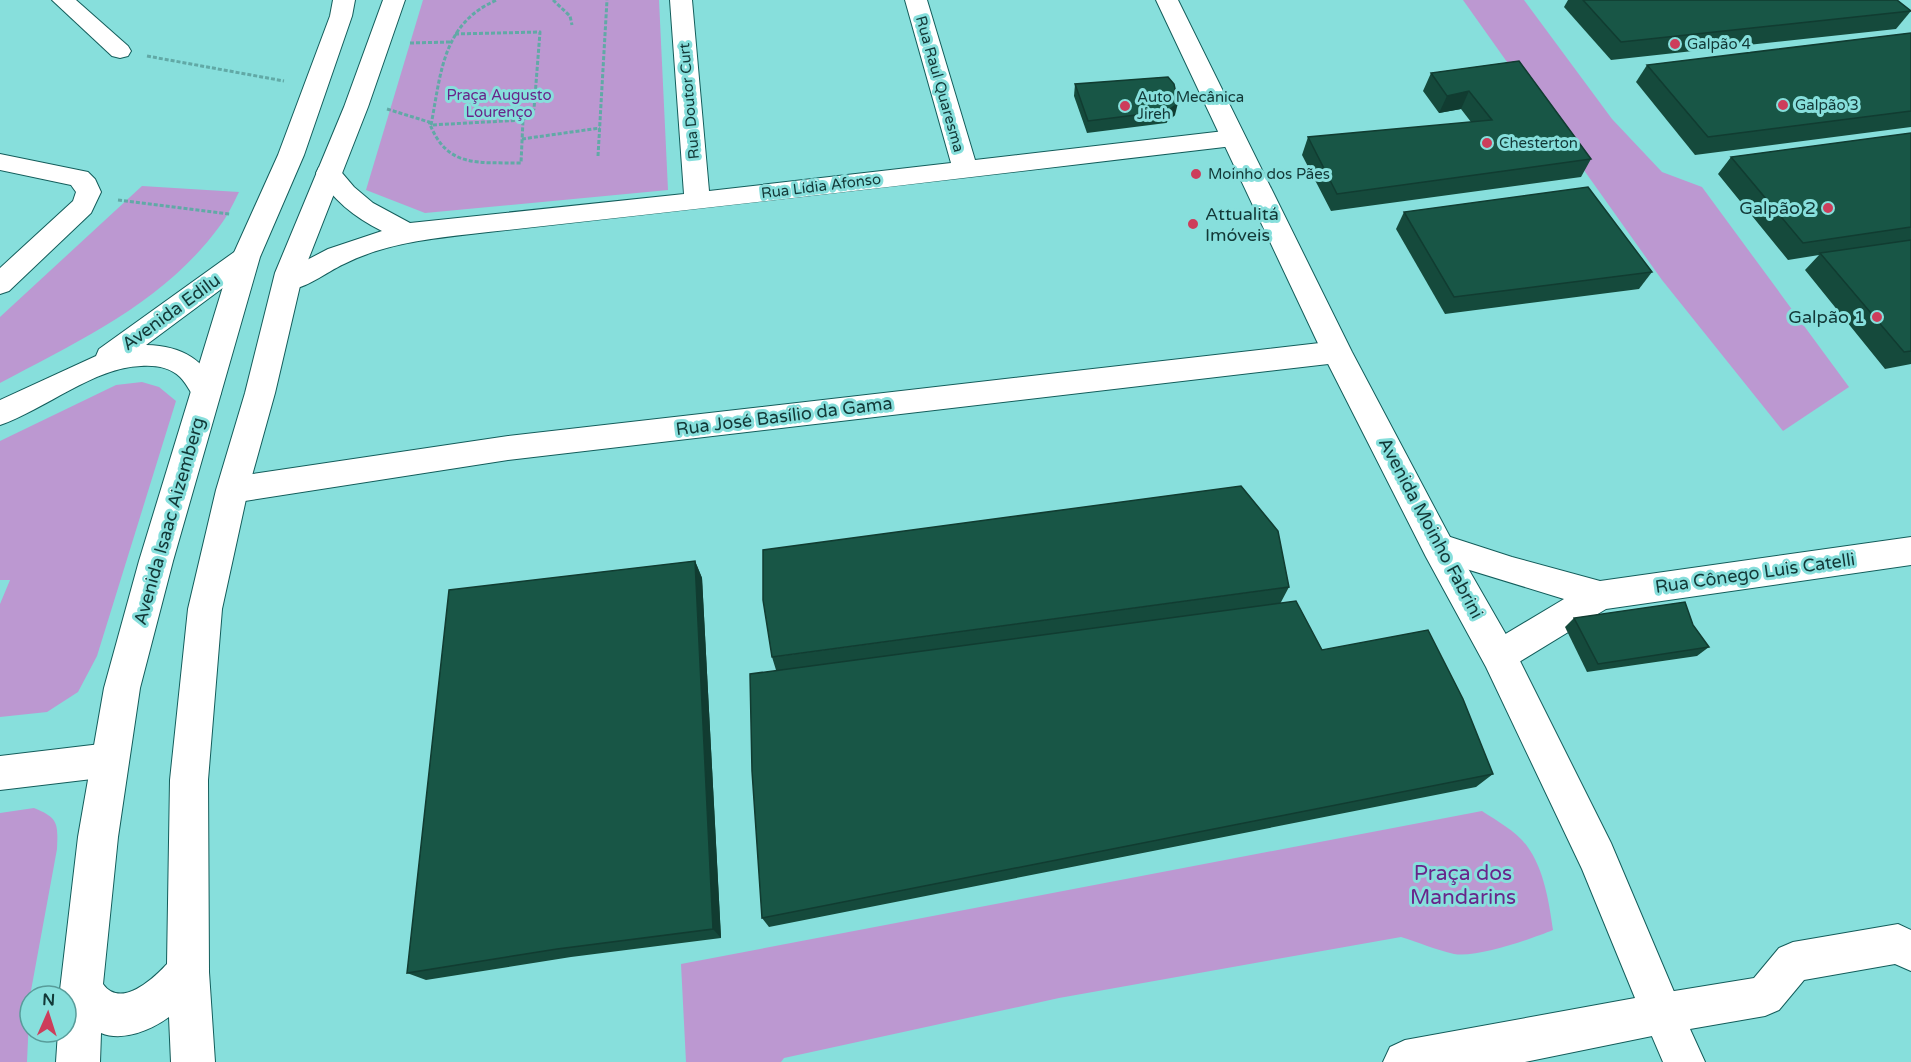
<svg xmlns="http://www.w3.org/2000/svg" width="1911" height="1062" font-family="'Varela Round',sans-serif">
<style>
.green{fill:#bc98d1}
.lines{fill:none;stroke-linecap:round;stroke-linejoin:round}
.minor-casing{stroke:#135d5b;stroke-width:2}
.tertiary-casing{stroke:#135d5b;stroke-width:2}
.path{stroke:#61a9a6;stroke-width:3;stroke-dasharray:4 2;stroke-linecap:butt}
.minor{fill:#fff;fill-rule:evenodd}
.tertiary{fill:#fff;fill-rule:evenodd}
.wall{fill:#154a3c}
.shaded-wall{fill:#113c31}
.building{fill:#185646;stroke:#113c31;stroke-width:1.5}
.poi-dot{fill:#cd3d5b;stroke:#87dfdc;stroke-width:2}
.labels{text-anchor:middle;dominant-baseline:central;stroke-width:6;stroke-linejoin:round;paint-order:stroke}
.far-poi-label{font-size:15px;fill:#123837;stroke:#87dfdc;text-anchor:start}
.far-street-label{font-size:15px;fill:#123837;stroke:#87dfdc}
.far-park-label{font-size:15px;fill:#69258a;stroke:#87dfdc}
.poi-label{font-size:18px;fill:#123837;stroke:#87dfdc;text-anchor:end}
.street-label{font-size:18px;fill:#123837;stroke:#87dfdc}
.near-park-label{font-size:21px;fill:#69258a;stroke:#87dfdc}
</style>
<rect width="100%" height="100%" fill="#87dfdc"/>
<g class="green">
<path d="M423 0H659L668 190 425 213 366 190Z"/>
<path d="M1463 0H1524L1612 119 1662 172 1702 187 1849 387 1783 431 1662 280Z"/>
<path d="M142 186 239 192C233 204 227 217 219 227 164 302 79 341 0 383V317Z"/>
<path d="M142 382 159 387 176 401 97 656 78 692 47 712 0 717V604L10 580H0V441L116 385Z"/>
<path d="M34 808C59 818 58 824 57 849L30 996 27 1062H0V813Z"/>
<path d="M1482 811C1497 821 1516 831 1527 846 1544 869 1549 902 1553 930 1531 939 1477 958 1454 954 1436 950 1418 942 1401 937L1059 998 784 1058 781 1062H686L681 964Z"/>
</g>
<g class="lines">
<defs>
<g id="minor">
<path d="M52 0H76L128 46 131 51 128 56 120 58 112 56Z"/>
<path d="M670 0H692L709 191 951 163 905 0H927L975 160 1233 130 1242 132 1245 138 1242 144 1233 146C979 176 725 207 471 234 427 239 384 244 344 264 324 273 299 295 278 289L274 282 278 275 328 249 382 231C355 218 332 199 316 173L319 167 328 165 337 167 354 187 373 203 410 223 684 194Z"/>
<path d="M0 154 88 172 95 179 101 192 91 213 9 291 0 294V268L73 201 76 192 71 185 0 170Z"/>
<path d="M246 248 255 250 259 257 255 264 146 345C184 346 204 360 221 393L217 401C192 409 194 391 180 377 170 367 154 365 141 366 95 367 44 410 0 425V400L96 356 99 349 237 250Z"/>
<path d="M1337 341 1347 344 1351 352 1347 360 1337 363 508 460 232 503 221 499 217 490 221 481 232 477 508 436Z"/>
<path d="M1438 533 1512 557 1600 581 1911 537V565L1606 609 1511 667 1499 671 1487 667 1482 656 1487 645 1564 599 1427 557 1422 547 1427 537Z"/>
<path d="M109 743 122 748 127 760 122 772 109 777 0 790V756Z"/>
<path d="M1898 924 1911 930V971L1895 964 1804 980 1779 1010 1765 1016 1690 1029 1705 1062H1663L1642 1013 1648 999 1662 993 1754 978 1779 948 1793 942Z"/>
</g>
<g id="tertiary">
<path d="M333 0H355L352 16 304 155 260 257 173 561 140 688 118 837 103 984C121 1009 153 979 167 964L170 780 188 609 216 490 245 393 275 273 344 107 383 0H405L368 107 303 273 275 393 248 490 222 609 208 780 209 972 215 1062H171L169 1017C151 1030 123 1042 101 1033L100 1062H56L58 1032H66V996H60V990L78 837 104 688 139 561 232 257 278 155 330 16Z"/>
<path d="M1156 0H1178L1352 352 1450 537 1512 645 1611 843 1683 1013 1677 1028 1662 1034 1525 1062H1383L1390 1047 1405 1040 1635 998 1582 869 1486 667 1426 557 1322 352Z"/>
</g>
</defs>
<use href="#minor" class="minor-casing"/>
<use href="#tertiary" class="tertiary-casing"/>
<g class="path">
<path d="M553 0 570 16 572 25"/>
<path d="M455 34 540 32 534 109 523 120 431 125C441 74 442 23 497 0"/>
<path d="M410 43 450 42"/>
<path d="M147 56 284 81"/>
<path d="M387 109 429 122C447 169 478 162 521 163L523 120"/>
<path d="M522 139 600 128"/>
<path d="M598 156 607 0"/>
<path d="M118 200 230 214"/>
</g>
<use href="#minor" class="minor"/>
<use href="#tertiary" class="tertiary"/>
</g>
<g class="wall">
<path d="M1568 0H1897L1911 11 1896 29 1611 60 1564 7Z"/>
<path d="M1911 33V127L1695 155 1636 82 1647 65Z"/>
<path d="M1519 61 1591 159 1581 177 1331 211 1302 155 1308 137 1471 122 1461 109 1439 113 1423 91 1431 73Z"/>
<path d="M1168 77 1175 115 1166 123 1087 133 1074 96 1075 84Z"/>
<path d="M1911 133V364L1885 369 1805 270 1819 255 1788 260 1718 174 1731 157Z"/>
<path d="M1404 212 1652 272 1639 289 1445 314 1396 229Z"/>
<path d="M695 561 702 578 721 938 571 957 426 980 407 973Z"/>
<path d="M1289 587 1280 604 1322 650 1493 774 1476 787 769 927 762 918 776 670 772 657Z"/>
<path d="M1574 618 1693 625 1709 647 1697 656 1587 672 1565 627Z"/>
</g>
<g class="shaded-wall">
<path d="M1469 91 1461 109 1439 113 1447 96Z"/>
<path d="M1178 103 1175 115 1166 123 1168 111Z"/>
<path d="M695 561 702 578 721 938 713 929Z"/>
</g>
<g class="building">
<path d="M1583 0H1897L1911 11 1621 42Z"/>
<path d="M1911 33V111L1708 137 1647 65Z"/>
<path d="M1519 61 1591 159 1337 194 1308 137 1492 120 1469 91 1447 96 1431 73Z"/>
<path d="M1168 77 1174 84 1178 103 1168 111 1088 121 1075 84Z"/>
<path d="M1911 133V227L1803 243 1731 157Z"/>
<path d="M1588 187 1652 272 1454 297 1404 212Z"/>
<path d="M1911 240V351L1904 352 1820 253Z"/>
<path d="M1241 486 1278 531 1289 587 772 657 763 600V550Z"/>
<path d="M695 561 713 929 557 949 407 973 449 590Z"/>
<path d="M1296 601 1322 650 1428 630 1463 699 1493 774 762 918 752 771 750 674Z"/>
<path d="M1685 602 1693 625 1709 647 1598 664 1574 618Z"/>
</g>
<g class="poi-dot">
<circle cx="1675" cy="44" r="6"/>
<circle cx="1783" cy="105" r="6"/>
<circle cx="1125" cy="106" r="6"/>
<circle cx="1487" cy="143" r="6"/>
<circle cx="1196" cy="174" r="6"/>
<circle cx="1828" cy="208" r="6"/>
<circle cx="1193" cy="224" r="6"/>
<circle cx="1877" cy="317" r="6"/>
</g>
<g class="labels">
<g class="far-poi-label">
<text x="1687" y="44">Galpão 4</text>
<text x="1137" y="97">Auto Mecânica<tspan x="1137" dy="17">Jireh</tspan></text>
<text x="1795" y="105">Galpão 3</text>
<text x="1499" y="143">Chesterton</text>
<text x="1208" y="174">Moinho dos Pães</text>
</g>
<g class="far-street-label">
<text transform="translate(940 84) rotate(74)">Rua Raul Quaresma</text>
<text transform="translate(689 101) rotate(-95)">Rua Doutor Curt</text>
<text transform="translate(821 186) rotate(-7)">Rua Lídia Afonso</text>
</g>
<g class="far-park-label">
<text x="499" y="95">Praça Augusto<tspan x="499" dy="17">Lourenço</tspan></text>
</g>
<g class="poi-label">
<text x="1816" y="208">Galpão 2</text>
<text x="1205" y="214" text-anchor="start">Attualitá<tspan x="1205" dy="21">Imóveis</tspan></text>
<text x="1865" y="317">Galpão 1</text>
</g>
<g class="street-label">
<text transform="translate(171 312) rotate(-36)">Avenida Edilu</text>
<text transform="translate(784 416) rotate(-7)">Rua José Basílio da Gama</text>
<text transform="translate(169 521) rotate(-74)">Avenida Isaac Aizemberg</text>
<text transform="translate(1431 528) rotate(62)">Avenida Moinho Fabrini</text>
<text transform="translate(1755 573) rotate(-8)">Rua Cônego Luis Catelli</text>
</g>
<g class="near-park-label">
<text x="1463" y="873">Praça dos<tspan x="1463" dy="24">Mandarins</tspan></text>
</g>
</g>
<g transform="translate(48 1014) rotate(3)"><circle r="28" fill="#87dfdc" stroke="#589c9a" stroke-width="1.5"/>
<path d="M0-4.5L10 22L0 15L-10 22Z" fill="#cd3d5b"/>
<text y="-9" font-size="16" font-weight="bold" text-anchor="middle" fill="#123837">N</text>
</g>
</svg>
